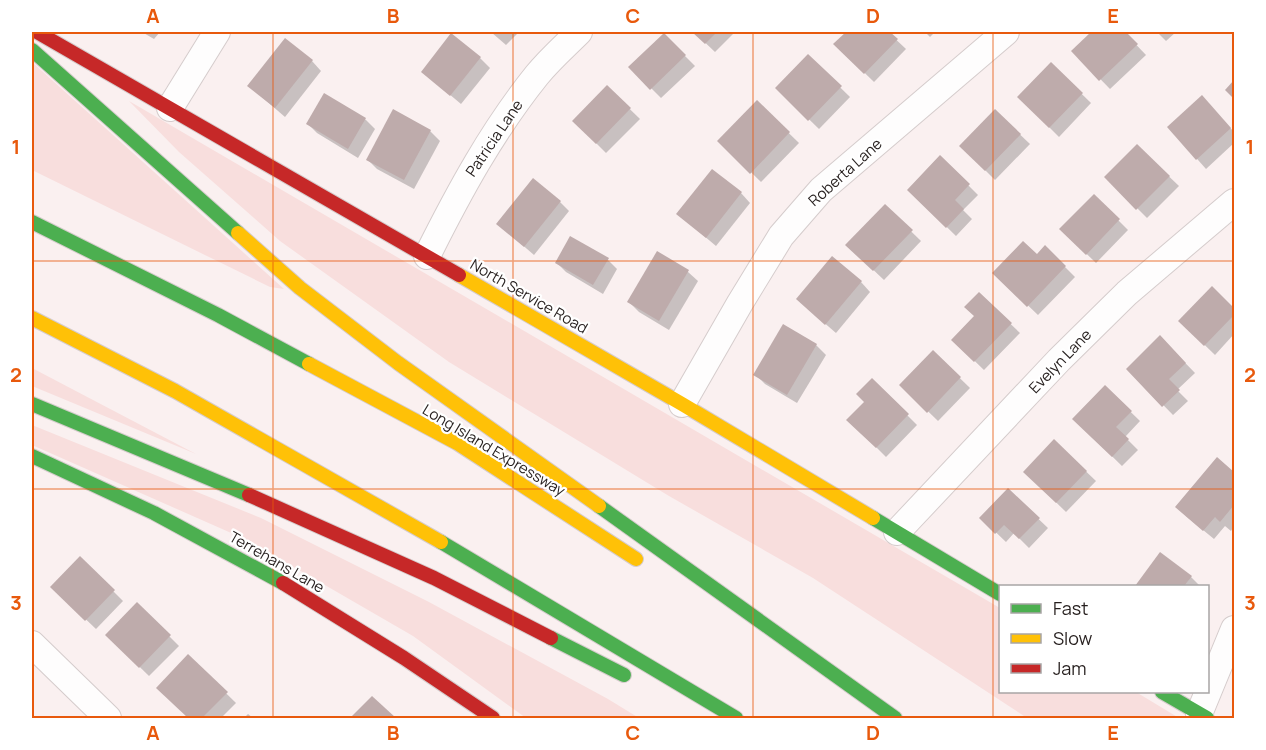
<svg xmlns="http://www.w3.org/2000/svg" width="1266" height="750" font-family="Manrope,sans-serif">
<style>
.green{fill:#f8dedd}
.shadow{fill:#0003}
.building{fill:#beabab}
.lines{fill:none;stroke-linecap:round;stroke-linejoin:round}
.street-casing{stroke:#d5cccc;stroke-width:28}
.fast-casing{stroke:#d5cccc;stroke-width:16}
.slow-casing{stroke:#d5cccc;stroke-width:16}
.jam-casing{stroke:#d5cccc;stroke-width:16}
.street{stroke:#fefdfd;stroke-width:26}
.fast{stroke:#4caf50;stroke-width:14}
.slow{stroke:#ffc107;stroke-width:14}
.jam{stroke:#c62828;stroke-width:14}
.grid{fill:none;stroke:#e8590c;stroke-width:1.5;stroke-opacity:0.55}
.labels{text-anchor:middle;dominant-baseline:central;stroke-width:4.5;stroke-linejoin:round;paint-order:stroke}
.street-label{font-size:15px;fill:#261f1e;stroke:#fff}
.neatline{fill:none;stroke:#e8590c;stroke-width:2}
.grid-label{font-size:20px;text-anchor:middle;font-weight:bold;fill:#e8590c}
</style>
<rect width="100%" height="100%" fill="#faf0f0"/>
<g class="green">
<path d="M32 62 284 289 270 287 32 170Z"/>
<path d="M129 101 1000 608V692H1136L1179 718H1027L813 578 669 496 449 362 280 241 179 152Z"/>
<path d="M32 368 196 454 32 386Z"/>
<path d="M32 425 261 518 429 602 608 699 639 718H526L413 636 247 540 32 445Z"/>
</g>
<g class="shadow">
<path d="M142 32H160L154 39Z"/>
<path d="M491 32H519L506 45Z"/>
<path d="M694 32H735L715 52Z"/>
<path d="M848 32H888L906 49 874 82 835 44Z"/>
<path d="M925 32H935L930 37Z"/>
<path d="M1093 32H1124L1146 55 1110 89 1073 51Z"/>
<path d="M1157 32H1176L1166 41Z"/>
<path d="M664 35 695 66 661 98 630 67Z"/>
<path d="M808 56 850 97 819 129 777 88Z"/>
<path d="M480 58 490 68 461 104 423 72Z"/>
<path d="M312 61 321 71 285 117 249 86Z"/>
<path d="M1051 64 1091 103 1059 137 1019 97Z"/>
<path d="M607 87 640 119 606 153 574 121Z"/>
<path d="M325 95 366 120 375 129 358 158 317 133 308 124Z"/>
<path d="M757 102 799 143 761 182 719 141Z"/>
<path d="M1211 107 1234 132V143L1206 169 1169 127Z"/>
<path d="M995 111 1030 144 995 180 961 146Z"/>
<path d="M430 131 440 141 414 189 377 169 367 159Z"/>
<path d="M1137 146 1179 186 1147 218 1106 177Z"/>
<path d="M940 157 978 195 963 210 972 219 956 236 909 190Z"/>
<path d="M741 193 750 203 716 246 678 214Z"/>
<path d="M1094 196 1128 230 1096 263 1061 229Z"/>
<path d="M560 202 569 211 534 255 498 224Z"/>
<path d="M885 206 921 241 884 280 847 245Z"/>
<path d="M1045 247 1075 277 1038 315 994 273 1037 256Z"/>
<path d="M658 253 688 272 698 281 669 330 639 312 629 302Z"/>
<path d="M608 260 617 269 603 294 566 272 556 262Z"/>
<path d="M861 282 870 292 836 333 807 308Z"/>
<path d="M1212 288 1234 310V334L1215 355 1180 321Z"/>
<path d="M979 294 1020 333 984 370 953 340 976 316Z"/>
<path d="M1160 337 1195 373 1177 390 1188 401 1173 415 1128 369Z"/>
<path d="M816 345 826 355 797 403 765 384 755 374Z"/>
<path d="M933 352 970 388 938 421 901 385Z"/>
<path d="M872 380 917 425 886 457 849 420 866 402Z"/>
<path d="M1105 387 1140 421 1125 437 1138 450 1122 466 1074 419Z"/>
<path d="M1054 441 1096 481 1066 512 1025 472Z"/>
<path d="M1217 459 1234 474V526L1231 531 1225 526 1214 539 1186 516Z"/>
<path d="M1008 490 1048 528 1029 548 1014 533 1006 542 981 518Z"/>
<path d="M1160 555 1191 577 1200 586H1137Z"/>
<path d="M80 558 123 601 96 629 52 587Z"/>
<path d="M137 604 179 646 149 676 107 635Z"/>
<path d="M188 656 236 703 221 718H190L158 688Z"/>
<path d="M372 698 393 718H352Z"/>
<path d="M248 714 253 718H244Z"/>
</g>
<g class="building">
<path d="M692 32H717L705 44Z"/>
<path d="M846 32H890L898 39 864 74 833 44Z"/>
<path d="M1091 32H1126L1138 44 1099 81 1071 51Z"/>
<path d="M451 33 481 57 450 96 421 72Z"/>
<path d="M664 33 686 55 650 90 628 67Z"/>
<path d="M285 38 313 60 275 108 247 86Z"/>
<path d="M808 54 842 86 808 121 775 88Z"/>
<path d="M1051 62 1083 93 1049 128 1017 97Z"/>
<path d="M1234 80V99L1225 90Z"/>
<path d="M607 85 631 108 596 144 572 121Z"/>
<path d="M324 93 366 118 348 149 306 124Z"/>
<path d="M1202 95 1231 128 1196 160 1167 127Z"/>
<path d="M757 100 790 132 750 174 717 141Z"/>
<path d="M393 109 431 130 404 180 366 160Z"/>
<path d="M995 109 1021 134 985 171 959 146Z"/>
<path d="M1137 144 1170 176 1136 210 1104 177Z"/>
<path d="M940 155 970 184 955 200 964 209 946 228 907 190Z"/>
<path d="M712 169 742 192 706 238 676 214Z"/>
<path d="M533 178 561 201 524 247 496 224Z"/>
<path d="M1094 194 1120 219 1086 255 1059 229Z"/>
<path d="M885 204 913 230 873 271 845 245Z"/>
<path d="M570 236 609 258 593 285 555 263Z"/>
<path d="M1023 241 1037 254 1045 245 1066 266 1027 307 992 273Z"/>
<path d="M657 251 689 270 659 321 627 302Z"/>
<path d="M832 256 862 281 825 325 796 299Z"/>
<path d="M1212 286 1234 308V315L1204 346 1178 321Z"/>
<path d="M979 292 1012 323 974 362 951 340 974 316 964 307Z"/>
<path d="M783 324 817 344 787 395 753 375Z"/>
<path d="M1160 335 1186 363 1169 379 1180 390 1162 407 1126 369Z"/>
<path d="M933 350 961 377 927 413 899 385Z"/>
<path d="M872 378 909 414 876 448 846 420 864 402 856 394Z"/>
<path d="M1105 385 1132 411 1116 427 1129 439 1112 457 1072 419Z"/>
<path d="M1054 439 1087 471 1056 503 1023 472Z"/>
<path d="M1217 457 1234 472V505L1220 522 1215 517 1203 531 1175 507Z"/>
<path d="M1008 488 1040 518 1019 539 1004 525 995 534 979 518Z"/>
<path d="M1160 552 1192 576 1184 586H1135Z"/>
<path d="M80 556 115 590 85 621 50 587Z"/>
<path d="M137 602 171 635 139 668 105 635Z"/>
<path d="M188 654 228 692 202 718H188L156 688Z"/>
<path d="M372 696 396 718H350Z"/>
</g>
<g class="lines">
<defs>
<g id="street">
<path d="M170 108 217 32"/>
<path d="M427 256C459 192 492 131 537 75 550 59 565 46 579 32"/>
<path d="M682 404 740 303 781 236 821 190 1006 32"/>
<path d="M897 532 1059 360 1127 293 1234 202"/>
<path d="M32 644 108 718"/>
<path d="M1199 714 1234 629"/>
</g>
<g id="fast">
<path d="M32 50 238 233"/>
<path d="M32 222 218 315 309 364"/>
<path d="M32 404 249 495"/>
<path d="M32 456 154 513 283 583"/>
<path d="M599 506 895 718"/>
<path d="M873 518 1000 594"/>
<path d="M441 542 736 718"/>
<path d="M551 638 624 675"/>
<path d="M1162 692 1207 718"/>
</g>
<g id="slow">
<path d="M238 233 300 288 398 363 599 506"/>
<path d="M459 275 682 404 873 518"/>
<path d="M32 318 175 391 441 542"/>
<path d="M309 364 457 443 636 559"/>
</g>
<g id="jam">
<path d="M37 32 459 275"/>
<path d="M249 495 434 578 551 638"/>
<path d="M283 583 404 658 493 718"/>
</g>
</defs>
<use href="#street" class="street-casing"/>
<use href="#fast" class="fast-casing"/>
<use href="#slow" class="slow-casing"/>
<use href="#jam" class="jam-casing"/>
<use href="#street" class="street"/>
<use href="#fast" class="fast"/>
<use href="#slow" class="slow"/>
<use href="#jam" class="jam"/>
</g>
<path class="grid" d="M273 32V718M513 32V718M753 32V718M993 32V718M32 261H1234M32 489H1234"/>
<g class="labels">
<g class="street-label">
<text transform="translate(494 138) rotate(-56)">Patricia Lane</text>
<text transform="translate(845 172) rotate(-42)">Roberta Lane</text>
<text transform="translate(529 296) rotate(30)">North Service Road</text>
<text transform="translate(1060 361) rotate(-46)">Evelyn Lane</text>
<text transform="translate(494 450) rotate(31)">Long Island Expressway</text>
<text transform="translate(277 562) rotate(30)">Terrehans Lane</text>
</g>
</g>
<rect width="1266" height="750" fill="none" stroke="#ffffff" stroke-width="66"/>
<rect x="999" y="585" width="210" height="108" fill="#ffffff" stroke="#a8a5a5" stroke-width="1.5"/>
<rect x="1011" y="604" width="30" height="9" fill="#4caf50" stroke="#a8a5a5" stroke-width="1.5"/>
<text x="1053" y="615" font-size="18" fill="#261f1e">Fast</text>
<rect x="1011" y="634" width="30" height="9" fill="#ffc107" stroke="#a8a5a5" stroke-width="1.5"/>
<text x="1053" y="645" font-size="18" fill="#261f1e">Slow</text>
<rect x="1011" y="664" width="30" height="9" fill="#c62828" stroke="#a8a5a5" stroke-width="1.5"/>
<text x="1053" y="675" font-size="18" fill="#261f1e">Jam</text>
<rect x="33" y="33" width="1200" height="684" class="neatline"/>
<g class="grid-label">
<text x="153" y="23">A</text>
<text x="393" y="23">B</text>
<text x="633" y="23">C</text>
<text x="873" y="23">D</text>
<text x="1113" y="23">E</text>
<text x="16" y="154">1</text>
<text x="1250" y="154">1</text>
<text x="16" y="382">2</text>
<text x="1250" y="382">2</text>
<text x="16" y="610">3</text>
<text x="1250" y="610">3</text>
<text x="153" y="740">A</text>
<text x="393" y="740">B</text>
<text x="633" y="740">C</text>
<text x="873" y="740">D</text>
<text x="1113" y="740">E</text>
</g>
</svg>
